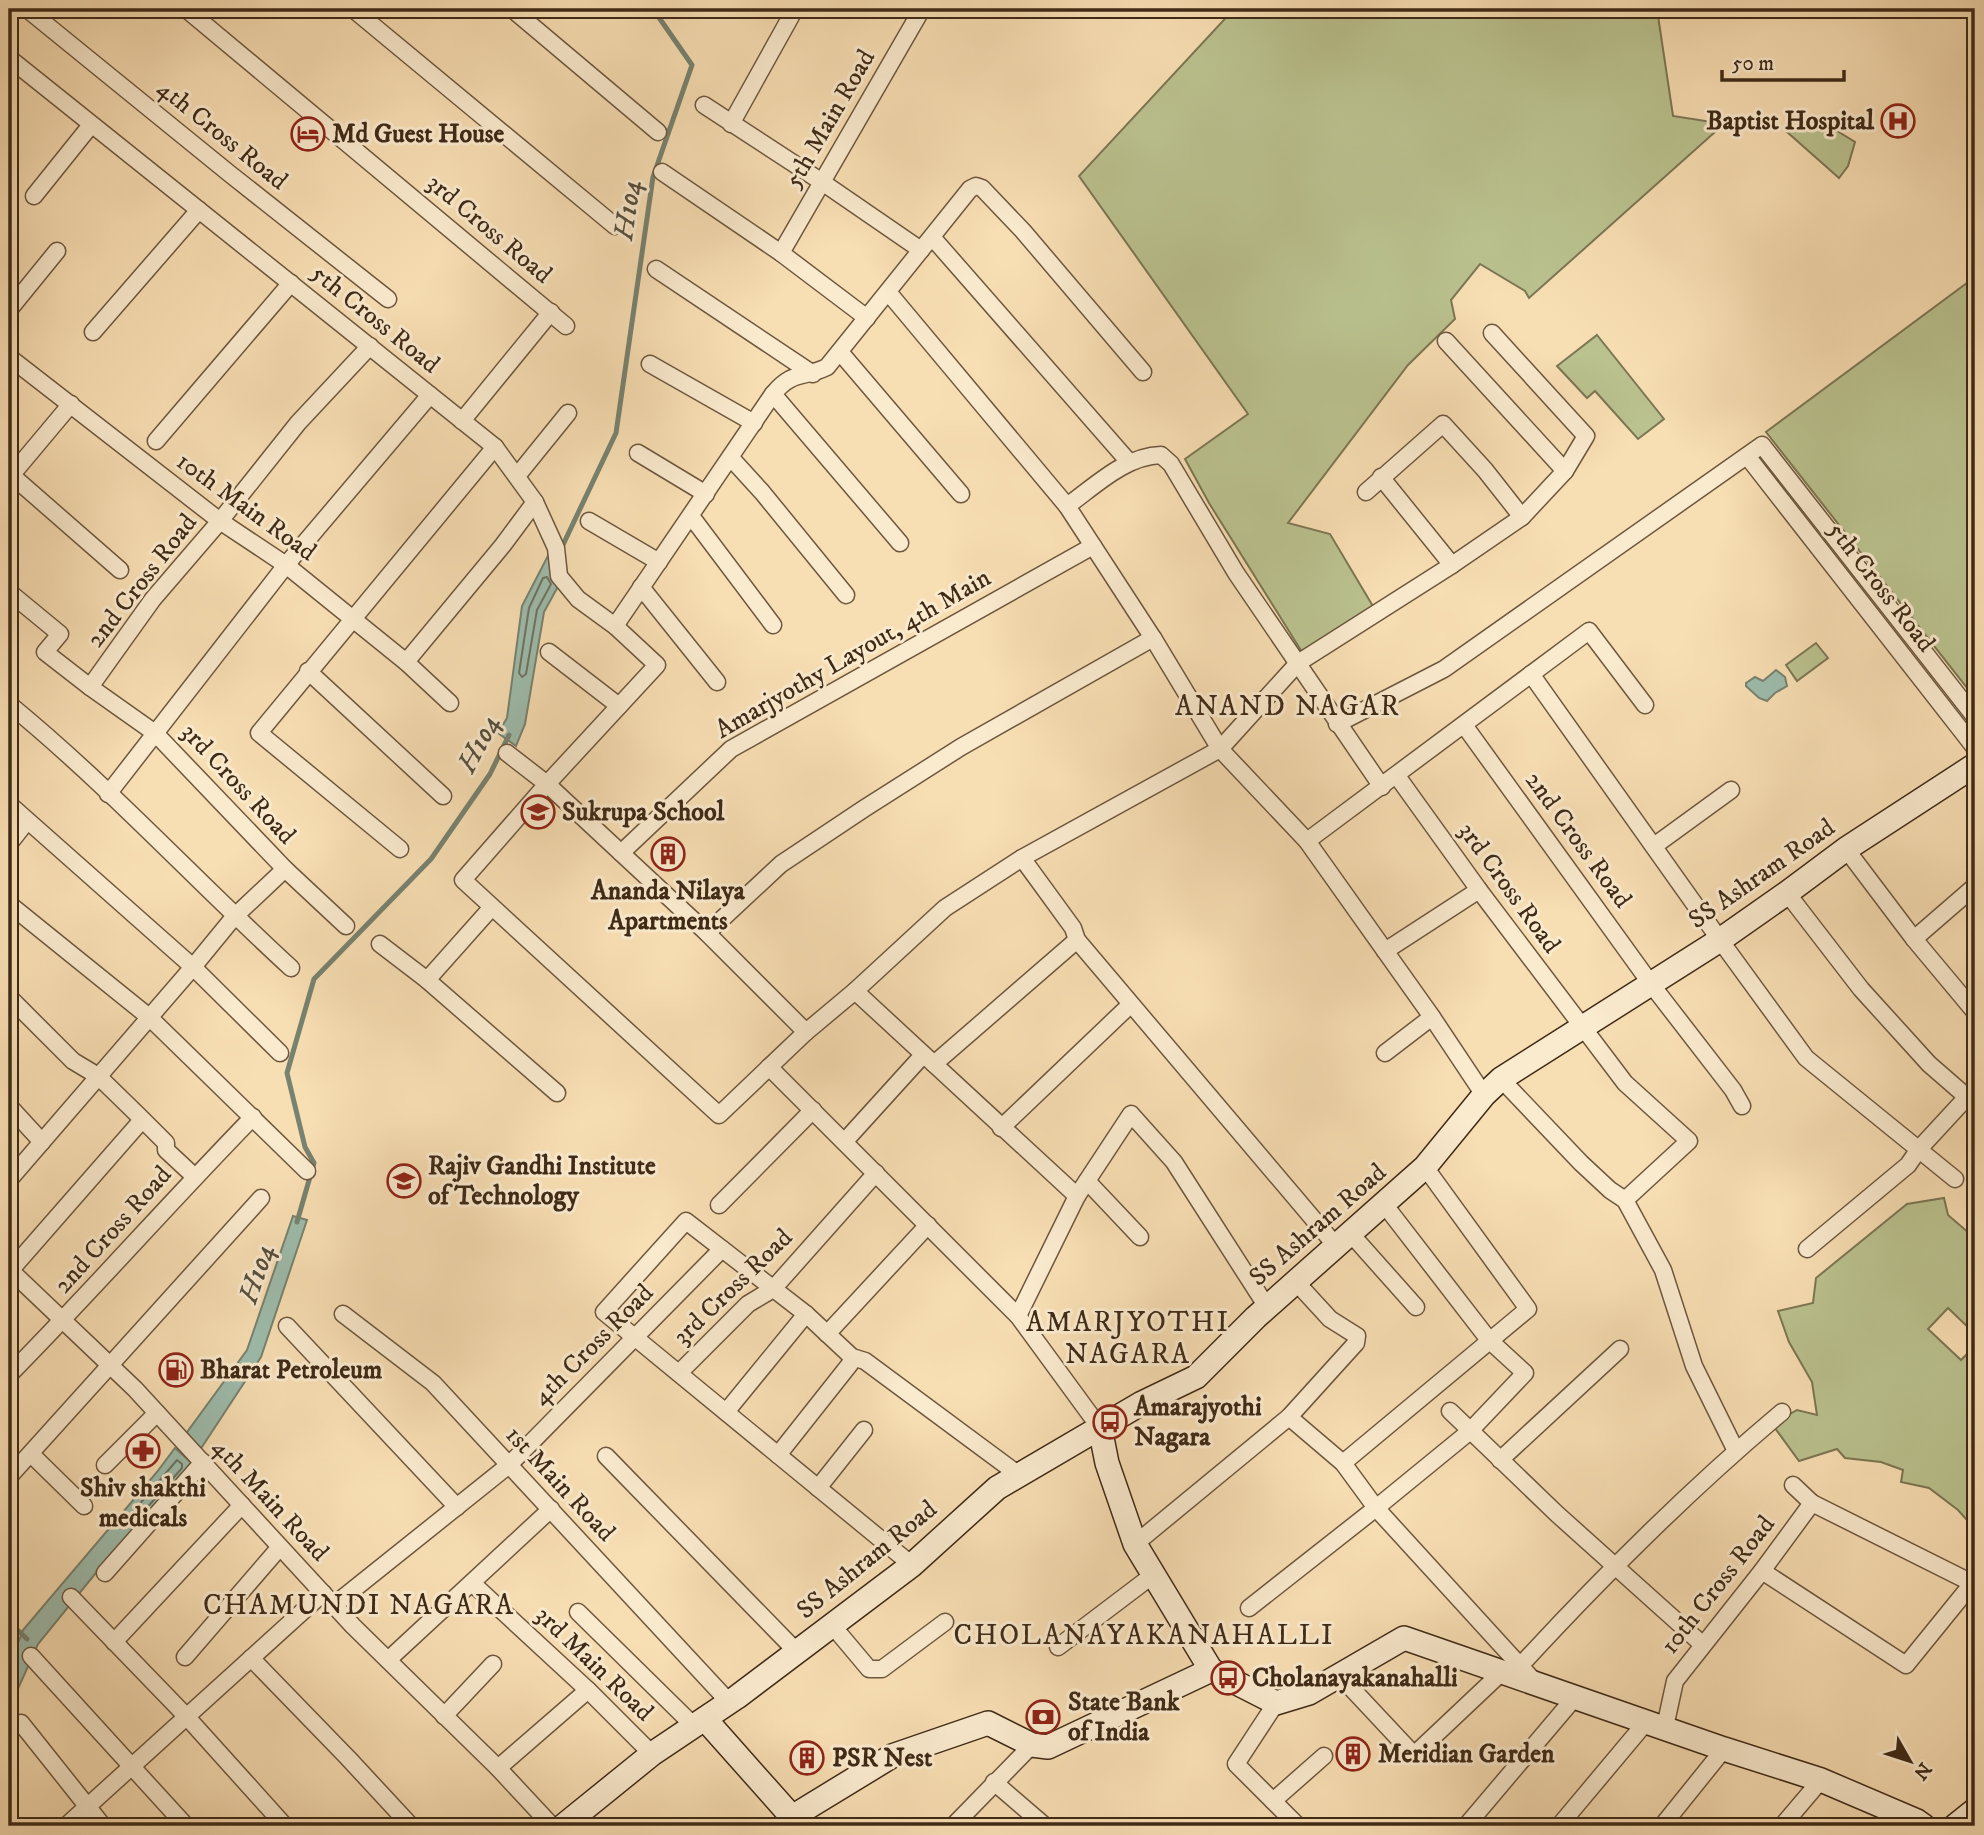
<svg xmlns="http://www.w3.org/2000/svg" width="1984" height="1835" font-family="'IM FELL DW Pica',serif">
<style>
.green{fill:#bac28f;stroke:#7c7653;stroke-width:2}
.water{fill:#9dbcac;stroke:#778270;stroke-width:2}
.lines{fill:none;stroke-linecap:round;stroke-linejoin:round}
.shore{stroke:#6e7362;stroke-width:2}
.stream{stroke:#778270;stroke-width:5}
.street-casing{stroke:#6d573e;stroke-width:19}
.secondary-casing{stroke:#3f2a17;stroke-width:26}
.street{stroke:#faeace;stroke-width:16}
.secondary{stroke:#faeace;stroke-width:23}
.labels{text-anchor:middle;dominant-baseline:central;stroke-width:6;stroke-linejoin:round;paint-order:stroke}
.street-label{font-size:26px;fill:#3f2a17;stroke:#faeace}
.poi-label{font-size:26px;font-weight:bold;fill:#3f2a17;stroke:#faeace;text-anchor:start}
.water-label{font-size:28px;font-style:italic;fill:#564e3c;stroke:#faeace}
.neighbourhood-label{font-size:28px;letter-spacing:2px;fill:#3f2a17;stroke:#faeace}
</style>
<rect width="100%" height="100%" fill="#f8deb3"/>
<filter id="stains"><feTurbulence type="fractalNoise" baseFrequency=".00286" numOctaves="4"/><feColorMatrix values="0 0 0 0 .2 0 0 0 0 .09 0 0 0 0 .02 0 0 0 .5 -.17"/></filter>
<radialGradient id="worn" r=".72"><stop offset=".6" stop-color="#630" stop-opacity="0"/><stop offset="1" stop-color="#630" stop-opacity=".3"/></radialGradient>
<g class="green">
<path d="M1234 9H1657L1673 116 1724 124 1529 298 1525 291 1480 264 1451 300 1455 319 1408 365 1288 523 1330 534 1374 608 1302 652 1209 503 1185 459 1248 414 1079 176Z"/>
<path d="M1816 118 1855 142 1848 166 1839 178 1787 132Z"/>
<path d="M1975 277V698L1766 432Z"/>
<path d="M1597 335 1664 419 1638 439 1595 391 1587 398 1557 366Z"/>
<path d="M1816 643 1828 658 1797 681 1786 665Z"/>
<path d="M1944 1198 1948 1215 1970 1234 1975 1233V1334L1948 1308 1928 1329 1961 1360 1975 1346V1529L1958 1510 1929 1488 1901 1482 1903 1470 1881 1462 1845 1458 1837 1449 1799 1461 1772 1424 1797 1410 1817 1415 1812 1382 1789 1342 1778 1311 1813 1303 1816 1278 1907 1204Z"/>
</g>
<g class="water">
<path d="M552 548 561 581 544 612 525 724 516 746 498 733 507 718 522 606Z"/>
<path d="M1776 670 1785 677 1787 686 1775 693 1767 701 1759 698 1746 686V683L1755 677 1763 681Z"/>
<path d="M293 1216 307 1220 261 1357 200 1450 185 1435 247 1350Z"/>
<path d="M175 1448 194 1465 150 1515 117 1547 38 1644 16 1693 9 1758V1667L23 1630 157 1472Z"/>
</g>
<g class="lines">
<g class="shore">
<path d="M547 577 551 584 537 610 526 674 522 677 519 673 529 608 543 578Z"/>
<path d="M177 1460 182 1464V1468L137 1519 133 1518 132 1513Z"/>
</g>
<g class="stream">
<path d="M561 549 616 433 653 177 692 65 653 9"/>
<path d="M297 1222 314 1163 305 1147 287 1073 314 979 431 859 490 774 509 735"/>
<path d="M9 1622 27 1639"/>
</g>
<defs>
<g id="street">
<path d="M27 9 230 174 388 299"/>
<path d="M186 9 566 326"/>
<path d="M353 9 615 226"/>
<path d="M512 9 658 132"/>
<path d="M9 58 495 447 535 502 556 548 559 576 578 599 615 626 657 665 547 784 707 933 806 1032"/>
<path d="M704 105 822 182 921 250"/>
<path d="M731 124 795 9"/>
<path d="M662 172 781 253 867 318"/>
<path d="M34 196 91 125"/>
<path d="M9 211V212"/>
<path d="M932 237 1129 462"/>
<path d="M781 253 922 9"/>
<path d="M656 269 813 374"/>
<path d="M888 292 1067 506 1153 638 1220 749 1307 841 1432 1017 1484 1095"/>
<path d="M9 310 57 251"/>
<path d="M93 332 199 210"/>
<path d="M1446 341 1565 471"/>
<path d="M840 352 961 494"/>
<path d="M9 357 220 521 286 565 406 662 450 703"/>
<path d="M650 364 754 423"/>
<path d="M773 394 900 543"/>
<path d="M462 421 551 312"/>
<path d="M156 441 291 283"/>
<path d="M638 453 706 494"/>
<path d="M1747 456 1975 748"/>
<path d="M731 458 762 492 846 595"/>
<path d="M9 473 120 570"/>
<path d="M517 476 568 413"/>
<path d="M1381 477 1452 565"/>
<path d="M9 478 71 404"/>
<path d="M1366 492 1443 424 1485 470 1522 517"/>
<path d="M1067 506C1095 486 1125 456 1161 455L1171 464 1236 573 1382 787"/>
<path d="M691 516 773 625"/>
<path d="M589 521 659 562"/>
<path d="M641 587 717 682"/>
<path d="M9 592 60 634 45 652 90 687 155 733 285 869 346 926"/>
<path d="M615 626 773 394C793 370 802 379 827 367L970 189 976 186 982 188 1023 231 1143 372"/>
<path d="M549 652 619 706"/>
<path d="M406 662 503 545 535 502"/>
<path d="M308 671 443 796"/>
<path d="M1531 674 1720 940 1806 1058 1955 1179"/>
<path d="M90 687 153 599 220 521 298 423 370 346"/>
<path d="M9 704C108 785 196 881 291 968"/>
<path d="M1337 724 1444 669 1762 445 1975 717"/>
<path d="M1464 725 1651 984 1733 1090 1742 1106"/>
<path d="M507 753 547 784 463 880 719 1115 806 1032 855 991 945 908 1022 858 1220 749 1298 663 1452 565 1522 517 1565 471 1586 436 1492 333"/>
<path d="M1397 776 1479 890 1625 1083 1689 1141 1625 1200"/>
<path d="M108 794 286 565 430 395"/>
<path d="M9 804 193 967 280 1053"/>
<path d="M1307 841 1589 631 1645 705"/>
<path d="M9 844 27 821"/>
<path d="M1654 846 1731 790"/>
<path d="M400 849 259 733 495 447"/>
<path d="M1846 849 1914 939 1975 1012"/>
<path d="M621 853 731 749 1093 546"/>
<path d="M1022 858 1073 928 1077 940 1337 1247"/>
<path d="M1787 893 1861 989 1929 1064 1975 1104"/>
<path d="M9 904 149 1017 307 1171"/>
<path d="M707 933 781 864 865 808 961 747 1153 638"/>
<path d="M1914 939 1974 887"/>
<path d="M380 944 427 980 557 1093"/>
<path d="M1385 951 1479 890"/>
<path d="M427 980 492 907"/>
<path d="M855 991 1077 1196 1018 1316"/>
<path d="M9 997 73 1061 98 1076 139 1116 166 1143V1150L195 1177"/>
<path d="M1385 1053 1432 1017"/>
<path d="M934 1064 1077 940"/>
<path d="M769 1067 1018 1316 1100 1428"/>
<path d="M1501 1079 1581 1163 1610 1190 1625 1200 1663 1270 1694 1366 1736 1451"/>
<path d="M9 1106 42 1142"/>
<path d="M1001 1128 1130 1005"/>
<path d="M845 1141 923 1055"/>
<path d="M9 1180 193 967 234 917 285 869"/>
<path d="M1087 1181 1140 1237"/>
<path d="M1077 1196 1131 1114 1174 1162 1267 1307"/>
<path d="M719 1205 813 1110"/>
<path d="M1351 1234 1416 1307"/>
<path d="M1807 1249 1908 1165 1919 1149 1967 1097"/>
<path d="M9 1269 135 1389 353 1626 498 1768 552 1826"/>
<path d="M9 1272 142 1120"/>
<path d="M343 1314 433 1383 729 1702"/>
<path d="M287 1326 457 1507"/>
<path d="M827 1334 928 1225"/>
<path d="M679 1373 748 1304 773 1289 876 1173"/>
<path d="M9 1375C92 1291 170 1202 253 1117"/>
<path d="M1450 1411 1557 1514 1703 1645"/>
<path d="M726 1412 806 1314"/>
<path d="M1289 1417 1343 1463 1376 1508 1469 1432 1525 1373 1489 1340 1384 1204"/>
<path d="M32 1455 84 1506"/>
<path d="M778 1455 850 1364 852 1357"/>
<path d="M606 1456 797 1652"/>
<path d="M1500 1460 1620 1349"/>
<path d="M1343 1463 1528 1309 1425 1167"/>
<path d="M105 1465 157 1413"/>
<path d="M9 1477 261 1198"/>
<path d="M818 1488 864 1430"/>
<path d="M1812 1503 1972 1583"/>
<path d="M1135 1544 1289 1417 1356 1343 1357 1336 1330 1319 1296 1282"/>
<path d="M912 1565 604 1312 686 1221 806 1314 852 1357 865 1361 1019 1475"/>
<path d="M1762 1571 1906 1665 1975 1580"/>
<path d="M105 1573 203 1462"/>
<path d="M472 1583 590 1692 652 1754"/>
<path d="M71 1597 186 1716 285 1826"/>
<path d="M334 1605 509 1465 722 1249"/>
<path d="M1249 1608 1376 1508 1534 1681"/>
<path d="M578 1612 695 1727"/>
<path d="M832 1625 869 1669H882L945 1622"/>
<path d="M114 1642 242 1505"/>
<path d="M1058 1647 1153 1575"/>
<path d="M31 1656 186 1826"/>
<path d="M185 1657 280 1547"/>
<path d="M251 1658 348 1758 411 1826"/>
<path d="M388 1660 551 1509"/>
<path d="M1520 1666C1602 1577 1689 1490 1782 1412"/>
<path d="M1340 1676 1414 1755 1502 1672"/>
<path d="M1276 1703 1236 1764 1298 1826"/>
<path d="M444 1716 493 1664"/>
<path d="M21 1723 103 1826"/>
<path d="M1665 1727 1675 1681 1762 1571 1812 1503 1793 1485"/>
<path d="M498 1768 588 1690"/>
<path d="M994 1782 1045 1826"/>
<path d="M1273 1801 1324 1756"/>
<path d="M66 1826 323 1593"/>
<path d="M953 1826 1032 1745"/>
<path d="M1466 1826 1576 1696"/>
<path d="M1559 1826 1647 1721"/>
<path d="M1662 1826 1724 1749"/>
<path d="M1782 1826 1821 1780"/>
</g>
<g id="secondary">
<path d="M1100 1428 1107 1463 1135 1544 1211 1670"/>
<path d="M705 1719 792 1817 892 1756 988 1723 1032 1745 1048 1747 1211 1670 1276 1703 1309 1693 1404 1638 1724 1749 1821 1780 1917 1821 1924 1826"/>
<path d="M563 1826 652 1754 737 1697 912 1565 997 1488 1142 1403 1196 1377 1256 1317 1425 1167 1484 1095 1501 1079 1720 940 1787 893 1846 849 1975 765"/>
<path d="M1955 1826 1975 1810"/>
</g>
</defs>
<use href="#street" class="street-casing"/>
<use href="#secondary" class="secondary-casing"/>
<use href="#street" class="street"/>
<use href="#secondary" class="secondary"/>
</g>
<defs>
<symbol id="hospital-ring" viewBox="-11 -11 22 22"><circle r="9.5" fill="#faeace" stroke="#8f2418" stroke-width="1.5"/><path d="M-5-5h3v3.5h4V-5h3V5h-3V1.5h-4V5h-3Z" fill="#8f2418"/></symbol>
<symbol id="hotel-ring" viewBox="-11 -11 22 22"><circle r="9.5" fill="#faeace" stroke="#8f2418" stroke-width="1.5"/><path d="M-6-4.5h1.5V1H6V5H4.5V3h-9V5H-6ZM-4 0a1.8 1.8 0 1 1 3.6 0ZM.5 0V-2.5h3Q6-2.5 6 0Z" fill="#8f2418"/></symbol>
<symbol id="school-ring" viewBox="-11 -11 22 22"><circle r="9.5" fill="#faeace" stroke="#8f2418" stroke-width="1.5"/><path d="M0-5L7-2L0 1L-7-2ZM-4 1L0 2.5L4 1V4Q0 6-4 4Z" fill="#8f2418"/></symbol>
<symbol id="building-ring" viewBox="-11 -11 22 22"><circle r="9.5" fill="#faeace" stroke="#8f2418" stroke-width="1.5"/><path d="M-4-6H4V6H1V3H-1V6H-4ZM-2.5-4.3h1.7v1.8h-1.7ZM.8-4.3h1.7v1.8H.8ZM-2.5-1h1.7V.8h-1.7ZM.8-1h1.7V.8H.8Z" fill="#8f2418"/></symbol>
<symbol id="university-ring" viewBox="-11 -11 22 22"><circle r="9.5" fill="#faeace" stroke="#8f2418" stroke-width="1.5"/><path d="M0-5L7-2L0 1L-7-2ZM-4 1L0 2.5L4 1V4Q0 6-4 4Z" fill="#8f2418"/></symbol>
<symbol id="fuel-ring" viewBox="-11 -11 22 22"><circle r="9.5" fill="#faeace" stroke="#8f2418" stroke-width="1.5"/><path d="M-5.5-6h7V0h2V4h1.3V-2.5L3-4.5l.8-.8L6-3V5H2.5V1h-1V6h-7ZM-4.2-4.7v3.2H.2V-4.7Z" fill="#8f2418"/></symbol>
<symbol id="bus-ring" viewBox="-11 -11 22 22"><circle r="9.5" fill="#faeace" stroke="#8f2418" stroke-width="1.5"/><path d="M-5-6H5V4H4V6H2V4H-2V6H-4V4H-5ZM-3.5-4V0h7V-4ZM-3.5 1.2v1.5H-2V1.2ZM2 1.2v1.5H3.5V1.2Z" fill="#8f2418"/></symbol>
<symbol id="pharmacy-ring" viewBox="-11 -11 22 22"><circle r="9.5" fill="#faeace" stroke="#8f2418" stroke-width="1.5"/><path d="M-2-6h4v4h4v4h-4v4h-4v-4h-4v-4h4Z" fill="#8f2418"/></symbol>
<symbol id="bank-ring" viewBox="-11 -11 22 22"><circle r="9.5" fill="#faeace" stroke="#8f2418" stroke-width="1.5"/><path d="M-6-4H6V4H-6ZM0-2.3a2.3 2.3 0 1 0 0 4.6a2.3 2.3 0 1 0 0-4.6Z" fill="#8f2418"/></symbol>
</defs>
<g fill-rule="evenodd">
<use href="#hospital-ring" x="1879" y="102" width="38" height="38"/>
<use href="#hotel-ring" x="289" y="115" width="38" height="38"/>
<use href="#school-ring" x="519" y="793" width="38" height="38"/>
<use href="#building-ring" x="649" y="835" width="38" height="38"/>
<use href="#university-ring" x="385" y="1162" width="38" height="38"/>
<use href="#fuel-ring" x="157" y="1351" width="38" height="38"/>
<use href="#bus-ring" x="1091" y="1403" width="38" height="38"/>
<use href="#pharmacy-ring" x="124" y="1432" width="38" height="38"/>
<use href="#bus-ring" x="1209" y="1659" width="38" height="38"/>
<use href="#bank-ring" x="1024" y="1698" width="38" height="38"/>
<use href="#building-ring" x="1334" y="1735" width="38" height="38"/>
<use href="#building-ring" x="788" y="1739" width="38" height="38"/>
</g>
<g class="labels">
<g class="street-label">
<text transform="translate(830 119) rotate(-60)">5th Main Road</text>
<text transform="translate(222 135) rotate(39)">4th Cross Road</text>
<text transform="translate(489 229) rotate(40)">3rd Cross Road</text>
<text transform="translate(375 319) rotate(39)">5th Cross Road</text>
<text transform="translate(246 507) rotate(36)">10th Main Road</text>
<text transform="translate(142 581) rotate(-52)">2nd Cross Road</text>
<text transform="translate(1881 587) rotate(52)">5th Cross Road</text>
<text transform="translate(853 654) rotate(-30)">Amarjyothy Layout, 4th Main</text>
<text transform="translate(238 784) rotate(47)">3rd Cross Road</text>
<text transform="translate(1578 840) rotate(54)">2nd Cross Road</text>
<text transform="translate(1762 874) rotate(-35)">SS Ashram Road</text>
<text transform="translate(1509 888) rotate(54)">3rd Cross Road</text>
<text transform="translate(1318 1225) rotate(-41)">SS Ashram Road</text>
<text transform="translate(113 1230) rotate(-48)">2nd Cross Road</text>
<text transform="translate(733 1287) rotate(-44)">3rd Cross Road</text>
<text transform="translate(593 1345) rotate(-45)">4th Cross Road</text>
<text transform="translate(560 1484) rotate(47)">1st Main Road</text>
<text transform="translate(270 1500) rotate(47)">4th Main Road</text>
<text transform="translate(867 1560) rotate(-39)">SS Ashram Road</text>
<text transform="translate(1718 1585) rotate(-52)">10th Cross Road</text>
<text transform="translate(594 1664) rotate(44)">3rd Main Road</text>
</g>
<g class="poi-label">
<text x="1874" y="121" text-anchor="end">Baptist Hospital</text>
<text x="332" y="134">Md Guest House</text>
<text x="562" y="812">Sukrupa School</text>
<text x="668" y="891" text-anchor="middle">Ananda Nilaya<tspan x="668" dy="30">Apartments</tspan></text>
<text x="428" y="1166">Rajiv Gandhi Institute<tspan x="428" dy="30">of Technology</tspan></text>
<text x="200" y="1370">Bharat Petroleum</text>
<text x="1134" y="1407">Amarajyothi<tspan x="1134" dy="30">Nagara</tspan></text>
<text x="143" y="1488" text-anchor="middle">Shiv shakthi<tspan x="143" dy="30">medicals</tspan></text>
<text x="1252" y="1678">Cholanayakanahalli</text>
<text x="1068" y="1702">State Bank<tspan x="1068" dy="30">of India</tspan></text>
<text x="1378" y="1754">Meridian Garden</text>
<text x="832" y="1758">PSR Nest</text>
</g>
<g class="water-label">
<text transform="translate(628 210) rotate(-81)">H104</text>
<text transform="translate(479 744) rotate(-62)">H104</text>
<text transform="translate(257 1274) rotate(-71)">H104</text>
</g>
<g class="neighbourhood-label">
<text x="1288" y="706">ANAND NAGAR</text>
<text x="1128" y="1322">AMARJYOTHI<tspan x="1128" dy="32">NAGARA</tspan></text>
<text x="359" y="1605">CHAMUNDI NAGARA</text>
<text x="1144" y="1635">CHOLANAYAKANAHALLI</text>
</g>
</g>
<rect width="1984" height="1835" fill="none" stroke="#f8deb3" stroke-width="35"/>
<rect x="10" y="10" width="1963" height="1814" fill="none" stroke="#3f2a17" stroke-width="3.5"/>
<rect x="18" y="18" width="1949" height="1800" fill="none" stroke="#3f2a17" stroke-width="2"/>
<g transform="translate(1910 1761) rotate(129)" stroke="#faeace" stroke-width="5" paint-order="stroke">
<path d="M0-5L12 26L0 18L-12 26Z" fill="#3f2a17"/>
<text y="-10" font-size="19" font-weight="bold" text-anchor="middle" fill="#3f2a17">N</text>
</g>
<path d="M1722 70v10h122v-10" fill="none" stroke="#3f2a17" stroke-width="3.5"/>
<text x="1732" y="70" font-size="21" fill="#3f2a17" stroke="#faeace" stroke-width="5" paint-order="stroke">50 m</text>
<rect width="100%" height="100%" filter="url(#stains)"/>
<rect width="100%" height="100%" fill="url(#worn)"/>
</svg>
